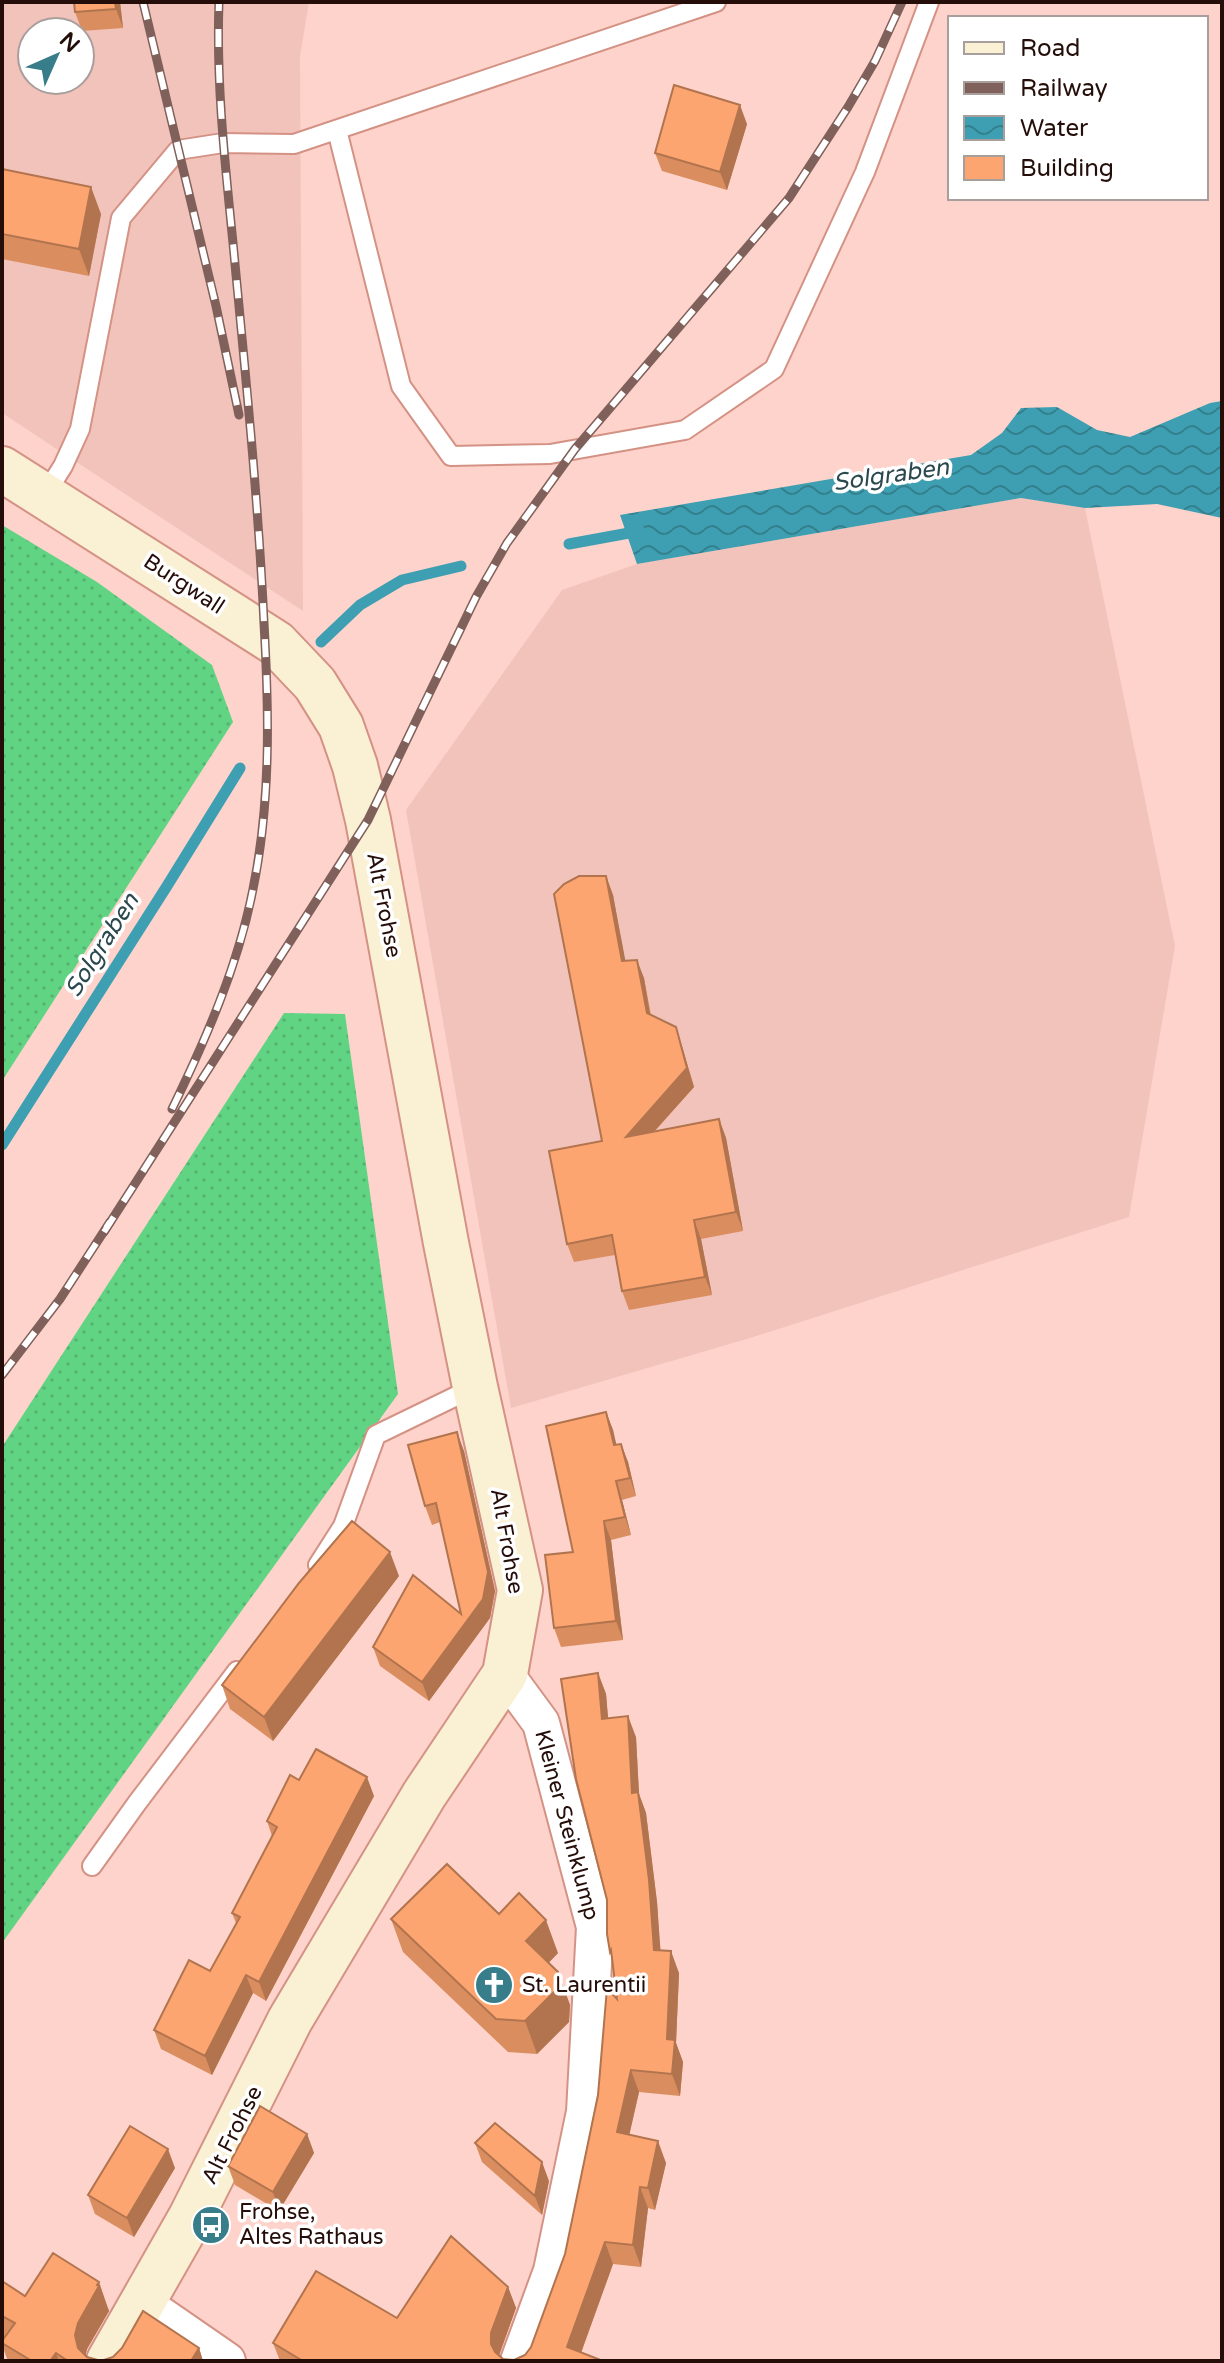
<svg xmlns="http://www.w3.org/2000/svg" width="1224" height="2363" font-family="'Varela Round',sans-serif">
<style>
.built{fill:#f2c3ba;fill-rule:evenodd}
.grass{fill:url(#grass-dots)}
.water{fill:url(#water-waves)}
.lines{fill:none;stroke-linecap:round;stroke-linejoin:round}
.stream{stroke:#3d9fb1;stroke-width:11}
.lane-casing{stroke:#d49285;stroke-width:22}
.street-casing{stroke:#d49285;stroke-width:40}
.secondary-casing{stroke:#d49285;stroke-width:48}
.lane{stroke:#fff;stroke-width:18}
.street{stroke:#fff;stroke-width:36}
.secondary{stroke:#faf0d4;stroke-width:44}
.rail-casing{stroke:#7f605a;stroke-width:9}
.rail{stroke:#fff;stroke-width:6;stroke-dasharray:18;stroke-linecap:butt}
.wall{fill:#da8e60}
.shaded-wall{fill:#b1744e}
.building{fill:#fda570;stroke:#b1744e;stroke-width:2}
.labels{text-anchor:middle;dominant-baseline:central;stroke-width:7;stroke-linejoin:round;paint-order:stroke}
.street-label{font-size:22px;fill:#250e09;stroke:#fff}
.poi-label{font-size:22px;fill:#250e09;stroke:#fff;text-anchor:start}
.water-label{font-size:24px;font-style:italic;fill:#2a484e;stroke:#fff}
</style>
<defs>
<pattern id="grass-dots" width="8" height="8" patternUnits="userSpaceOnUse" patternTransform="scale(2)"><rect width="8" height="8" fill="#61d484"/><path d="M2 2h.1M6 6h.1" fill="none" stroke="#54b571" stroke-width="1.8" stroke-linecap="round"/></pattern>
<pattern id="water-waves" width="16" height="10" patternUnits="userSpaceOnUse" patternTransform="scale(2)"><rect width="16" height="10" fill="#3d9fb1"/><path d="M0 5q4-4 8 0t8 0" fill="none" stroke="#33808e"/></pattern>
</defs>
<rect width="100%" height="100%" fill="#fed3cb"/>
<g class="built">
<path d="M2 2H309L300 56 303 611 2 413ZM32 32H80V80H32Z"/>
<path d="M1021 498 1085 508 1175 946 1129 1217 750 1338 511 1408 406 810 562 590 637 564Z"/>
</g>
<g class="grass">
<path d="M2 525 97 582 212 665 233 722 2 1081Z"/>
<path d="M284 1013 345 1014 398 1394 2 1943V1447Z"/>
</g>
<path class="water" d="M1222 401V518L1157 504 1085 508 1021 498 637 564 620 515 971 455 1002 433 1021 408 1057 407 1097 430 1130 437 1210 403Z"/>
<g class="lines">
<g class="stream">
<path d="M569 544 640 531"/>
<path d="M321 642 360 605 402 580 461 566"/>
<path d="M2 1145 167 886 240 768"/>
</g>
<defs>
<g id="lane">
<path d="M337 130 401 386 451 456 550 454 685 430 774 369 865 172 929 2"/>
<path d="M44 496 63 466 80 429 121 218 178 150 223 143 294 144 716 2"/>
<path d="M318 1565 343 1526 376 1435 475 1387"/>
<path d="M92 1866 137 1803 237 1671"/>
</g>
<g id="street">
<path d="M505 1674 541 1723 595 1927 585 2112 552 2271 519 2361"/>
<path d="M143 2303 227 2361"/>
</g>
<path id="secondary" d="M2 469 276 643 315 684 341 726 355 766 368 820 446 1243 475 1387 520 1590 505 1674 424 1795 290 2020 191 2217 109 2361"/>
</defs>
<use href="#lane" class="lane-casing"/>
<use href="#street" class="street-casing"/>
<use href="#secondary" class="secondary-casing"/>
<use href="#lane" class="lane"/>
<use href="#street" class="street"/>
<use href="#secondary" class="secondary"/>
<defs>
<g id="rail">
<path d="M143 2 216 306 239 415"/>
<path d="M172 1109C206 1039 238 966 253 889 271 801 269 712 264 623 258 496 245 370 233 243 225 163 216 83 219 2"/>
<path d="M104 1232 368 820 476 597 507 543 575 449 789 198 848 107 875 61 902 2"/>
<path d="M2 1375 60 1299 110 1222"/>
</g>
</defs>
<use href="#rail" class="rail-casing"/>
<use href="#rail" class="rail"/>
</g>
<g class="wall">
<path d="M120 2 123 28 82 31 75 12Z"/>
<path d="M747 124 727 190 662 171 655 153Z"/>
<path d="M2 169 101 214 89 276 2 259Z"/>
<path d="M606 876 613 895 625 961 644 978 651 1015 682 1046 694 1087 654 1132 719 1119 726 1138 743 1231 701 1239 712 1295 629 1310 622 1291 615 1255 574 1262 567 1244 602 1141Z"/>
<path d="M606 1412 613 1430 616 1445 621 1444 628 1462 636 1496 622 1500 631 1535 611 1540 623 1640 561 1647 554 1628Z"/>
<path d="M464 1451 495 1591 490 1618 429 1701 380 1666 373 1647 461 1614 440 1522 432 1525 425 1506Z"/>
<path d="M399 1576 273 1741 230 1709 222 1685Z"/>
<path d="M598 1673 606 1694 608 1718 636 1737 639 1794 646 1813 657 1902 660 1950 679 1973 676 2043 683 2062 680 2096 639 2092 629 2135 666 2163 655 2210 648 2208 641 2267 613 2264 581 2353 603 2361H280L273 2343 397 2318 508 2287 516 2308 499 2356 503 2359 514 2360 525 2355 531 2347 565 2254 617 1999 612 1960 610 1952Z"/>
<path d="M299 1780 374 1796 266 2001 253 1993 212 2075 161 2049 154 2030 210 1971 236 1923 232 1913 272 1836 267 1821Z"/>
<path d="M499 1914 558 1953 548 1963 558 1972 570 2005 569 2022 537 2054 508 2052 403 1952 391 1919Z"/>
<path d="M307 2134 314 2153 279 2211 235 2185 228 2166Z"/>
<path d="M475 2143 549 2181 542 2215 482 2162Z"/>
<path d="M175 2168 134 2237 95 2214 88 2195Z"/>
<path d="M2 2281 25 2296 108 2308 109 2311 87 2349 85 2356 87 2357 101 2361 199 2348 203 2361H8L2 2345V2341L5 2337 2 2335Z"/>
</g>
<g class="shaded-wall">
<path d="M115 2H120L123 28 116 9Z"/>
<path d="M740 105 747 124 727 190 720 172Z"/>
<path d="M91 187 101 214 89 276 79 249Z"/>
<path d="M606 876 613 895 629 980 622 961Z"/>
<path d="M637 960 644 978 653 1032 647 1013Z"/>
<path d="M676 1027 694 1087 633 1155 626 1137Z"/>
<path d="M719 1119 726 1138 743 1231 736 1212Z"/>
<path d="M694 1220 701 1239 712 1295 705 1277Z"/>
<path d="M606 1412 613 1430 621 1464 614 1445Z"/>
<path d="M457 1432 464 1451 495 1591 490 1618 429 1701 422 1682 483 1599Z"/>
<path d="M621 1444 628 1462 636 1496 630 1478Z"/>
<path d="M616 1481 622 1500 631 1535 625 1517Z"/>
<path d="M604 1521 611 1540 623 1640 616 1621Z"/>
<path d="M390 1552 399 1576 273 1741 264 1717Z"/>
<path d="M598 1673 606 1694 610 1740 602 1719Z"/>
<path d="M628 1716 636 1737 639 1794 646 1813 657 1902 662 1971 654 1950 632 1793Z"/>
<path d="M367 1777 374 1796 266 2001 259 1982Z"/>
<path d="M546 1920 558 1953 538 1974 526 1941Z"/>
<path d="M671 1951 679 1973 676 2043 683 2062 680 2096 672 2074 667 2039Z"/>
<path d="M558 1972 570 2005 569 2022 537 2054 525 2021Z"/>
<path d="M246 1975 253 1993 212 2075 205 2056Z"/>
<path d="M631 2070 639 2092 625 2154 617 2132Z"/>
<path d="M307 2134 314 2153 279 2211 273 2192Z"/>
<path d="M658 2141 666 2163 655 2210 648 2188Z"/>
<path d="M168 2149 175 2168 134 2237 127 2218Z"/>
<path d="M542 2162 549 2181 542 2215 535 2196Z"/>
<path d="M640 2187 648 2208 641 2267 633 2245Z"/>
<path d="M605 2242 613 2264 578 2361 567 2347Z"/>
<path d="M99 2282 109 2311 87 2349 84 2361 78 2348 75 2335 78 2323Z"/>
<path d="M508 2287 516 2308 499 2355V2361L491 2344V2333Z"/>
<path d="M199 2348 203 2361H191Z"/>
<path d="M56 2353 59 2361H50Z"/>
</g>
<g class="building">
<path d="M74 2H115L116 9 75 12Z"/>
<path d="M674 85 740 105 720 172 655 153Z"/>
<path d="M2 169 91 187 79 249 2 234Z"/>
<path d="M579 876H606L622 961 637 960 647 1013 676 1027 687 1068 626 1137 719 1119 736 1212 694 1220 705 1277 622 1291 612 1235 567 1244 549 1151 602 1141 554 894 564 884Z"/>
<path d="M606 1412 614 1445 621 1444 630 1478 616 1481 625 1517 604 1521 616 1621 554 1628 545 1555 573 1552 546 1426Z"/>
<path d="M457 1432 488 1572 483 1599 422 1682 373 1647 413 1575 461 1614 436 1503 425 1506 408 1445Z"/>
<path d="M352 1521 390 1552 264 1717 222 1685 299 1583Z"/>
<path d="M598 1673 602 1719 628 1716 632 1793 638 1792 649 1880 654 1950 671 1951 667 2039 675 2040 672 2074 631 2070 617 2132 658 2141 648 2188 640 2187 633 2245 605 2242 567 2347 603 2361H303L273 2343 316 2271 397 2318 451 2236 508 2287 491 2333V2344L495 2352 503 2359 514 2360 525 2355 531 2347 565 2254 598 2095 607 1988 617 1999 611 1950 610 1952 607 1934V1900L576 1779 561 1679Z"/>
<path d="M316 1749 367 1777 259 1982 246 1975 205 2056 154 2030 189 1960 210 1971 240 1917 232 1913 277 1827 267 1821 290 1775 299 1780Z"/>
<path d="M447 1864 499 1914 519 1893 546 1920 526 1941 558 1972 557 1989 525 2021 496 2019 391 1919Z"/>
<path d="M260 2106 307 2134 273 2192 228 2166Z"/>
<path d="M495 2123 542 2162 535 2196 475 2143Z"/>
<path d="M130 2126 168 2149 127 2218 88 2195Z"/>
<path d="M53 2253 99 2282 97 2285 99 2286 78 2323 75 2335 78 2348 87 2357 101 2361 113 2357 122 2348 143 2311 199 2348 191 2361H68L56 2353 50 2361H32L2 2343V2341L15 2323 2 2316V2281L25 2296Z"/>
</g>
<defs>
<symbol id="church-disc" viewBox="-11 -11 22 22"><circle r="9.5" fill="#387d8a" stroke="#fff"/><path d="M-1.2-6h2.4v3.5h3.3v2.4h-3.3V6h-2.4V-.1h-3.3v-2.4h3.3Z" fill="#fff"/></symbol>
<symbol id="bus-disc" viewBox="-11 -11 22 22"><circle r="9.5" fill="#387d8a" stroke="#fff"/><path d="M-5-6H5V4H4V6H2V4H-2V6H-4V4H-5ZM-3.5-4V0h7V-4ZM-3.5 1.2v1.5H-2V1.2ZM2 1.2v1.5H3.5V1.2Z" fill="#fff"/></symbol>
</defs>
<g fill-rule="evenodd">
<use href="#church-disc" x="472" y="1963" width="44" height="44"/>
<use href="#bus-disc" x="189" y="2203" width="44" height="44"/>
</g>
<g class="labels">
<g class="street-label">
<text transform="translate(184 584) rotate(33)">Burgwall</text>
<text transform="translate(384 905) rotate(79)">Alt Frohse</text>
<text transform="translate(507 1541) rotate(80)">Alt Frohse</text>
<text transform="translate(567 1825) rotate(75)">Kleiner Steinklump</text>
<text transform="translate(232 2135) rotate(-63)">Alt Frohse</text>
</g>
<g class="poi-label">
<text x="522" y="1985">St. Laurentii</text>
<text x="239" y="2212">Frohse,<tspan x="239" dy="25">Altes Rathaus</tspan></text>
</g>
<g class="water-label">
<text transform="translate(891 475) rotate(-8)">Solgraben</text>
<text transform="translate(102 945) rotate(-58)">Solgraben</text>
</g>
</g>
<rect width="1224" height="2363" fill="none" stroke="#250e09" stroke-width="8"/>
<rect x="948" y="16" width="260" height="184" fill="#ffffff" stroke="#a89f9d" stroke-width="2"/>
<rect x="964" y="42" width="40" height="12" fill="#faf0d4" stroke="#a89f9d" stroke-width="2"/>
<text x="1020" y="56" font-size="24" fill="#250e09">Road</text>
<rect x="964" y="82" width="40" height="12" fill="#7f605a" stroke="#a89f9d" stroke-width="2"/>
<text x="1020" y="96" font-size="24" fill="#250e09">Railway</text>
<rect x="964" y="116" width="40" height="24" fill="url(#water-waves)" stroke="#a89f9d" stroke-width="2"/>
<text x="1020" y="136" font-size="24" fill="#250e09">Water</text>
<rect x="964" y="156" width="40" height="24" fill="#fda570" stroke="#a89f9d" stroke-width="2"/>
<text x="1020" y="176" font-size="24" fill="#250e09">Building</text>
<g transform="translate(56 56) rotate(45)"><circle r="38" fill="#ffffff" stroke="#a89f9d" stroke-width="2"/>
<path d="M0-6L14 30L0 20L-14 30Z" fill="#387d8a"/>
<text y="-12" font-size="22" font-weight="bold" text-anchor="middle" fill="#250e09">N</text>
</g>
</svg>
